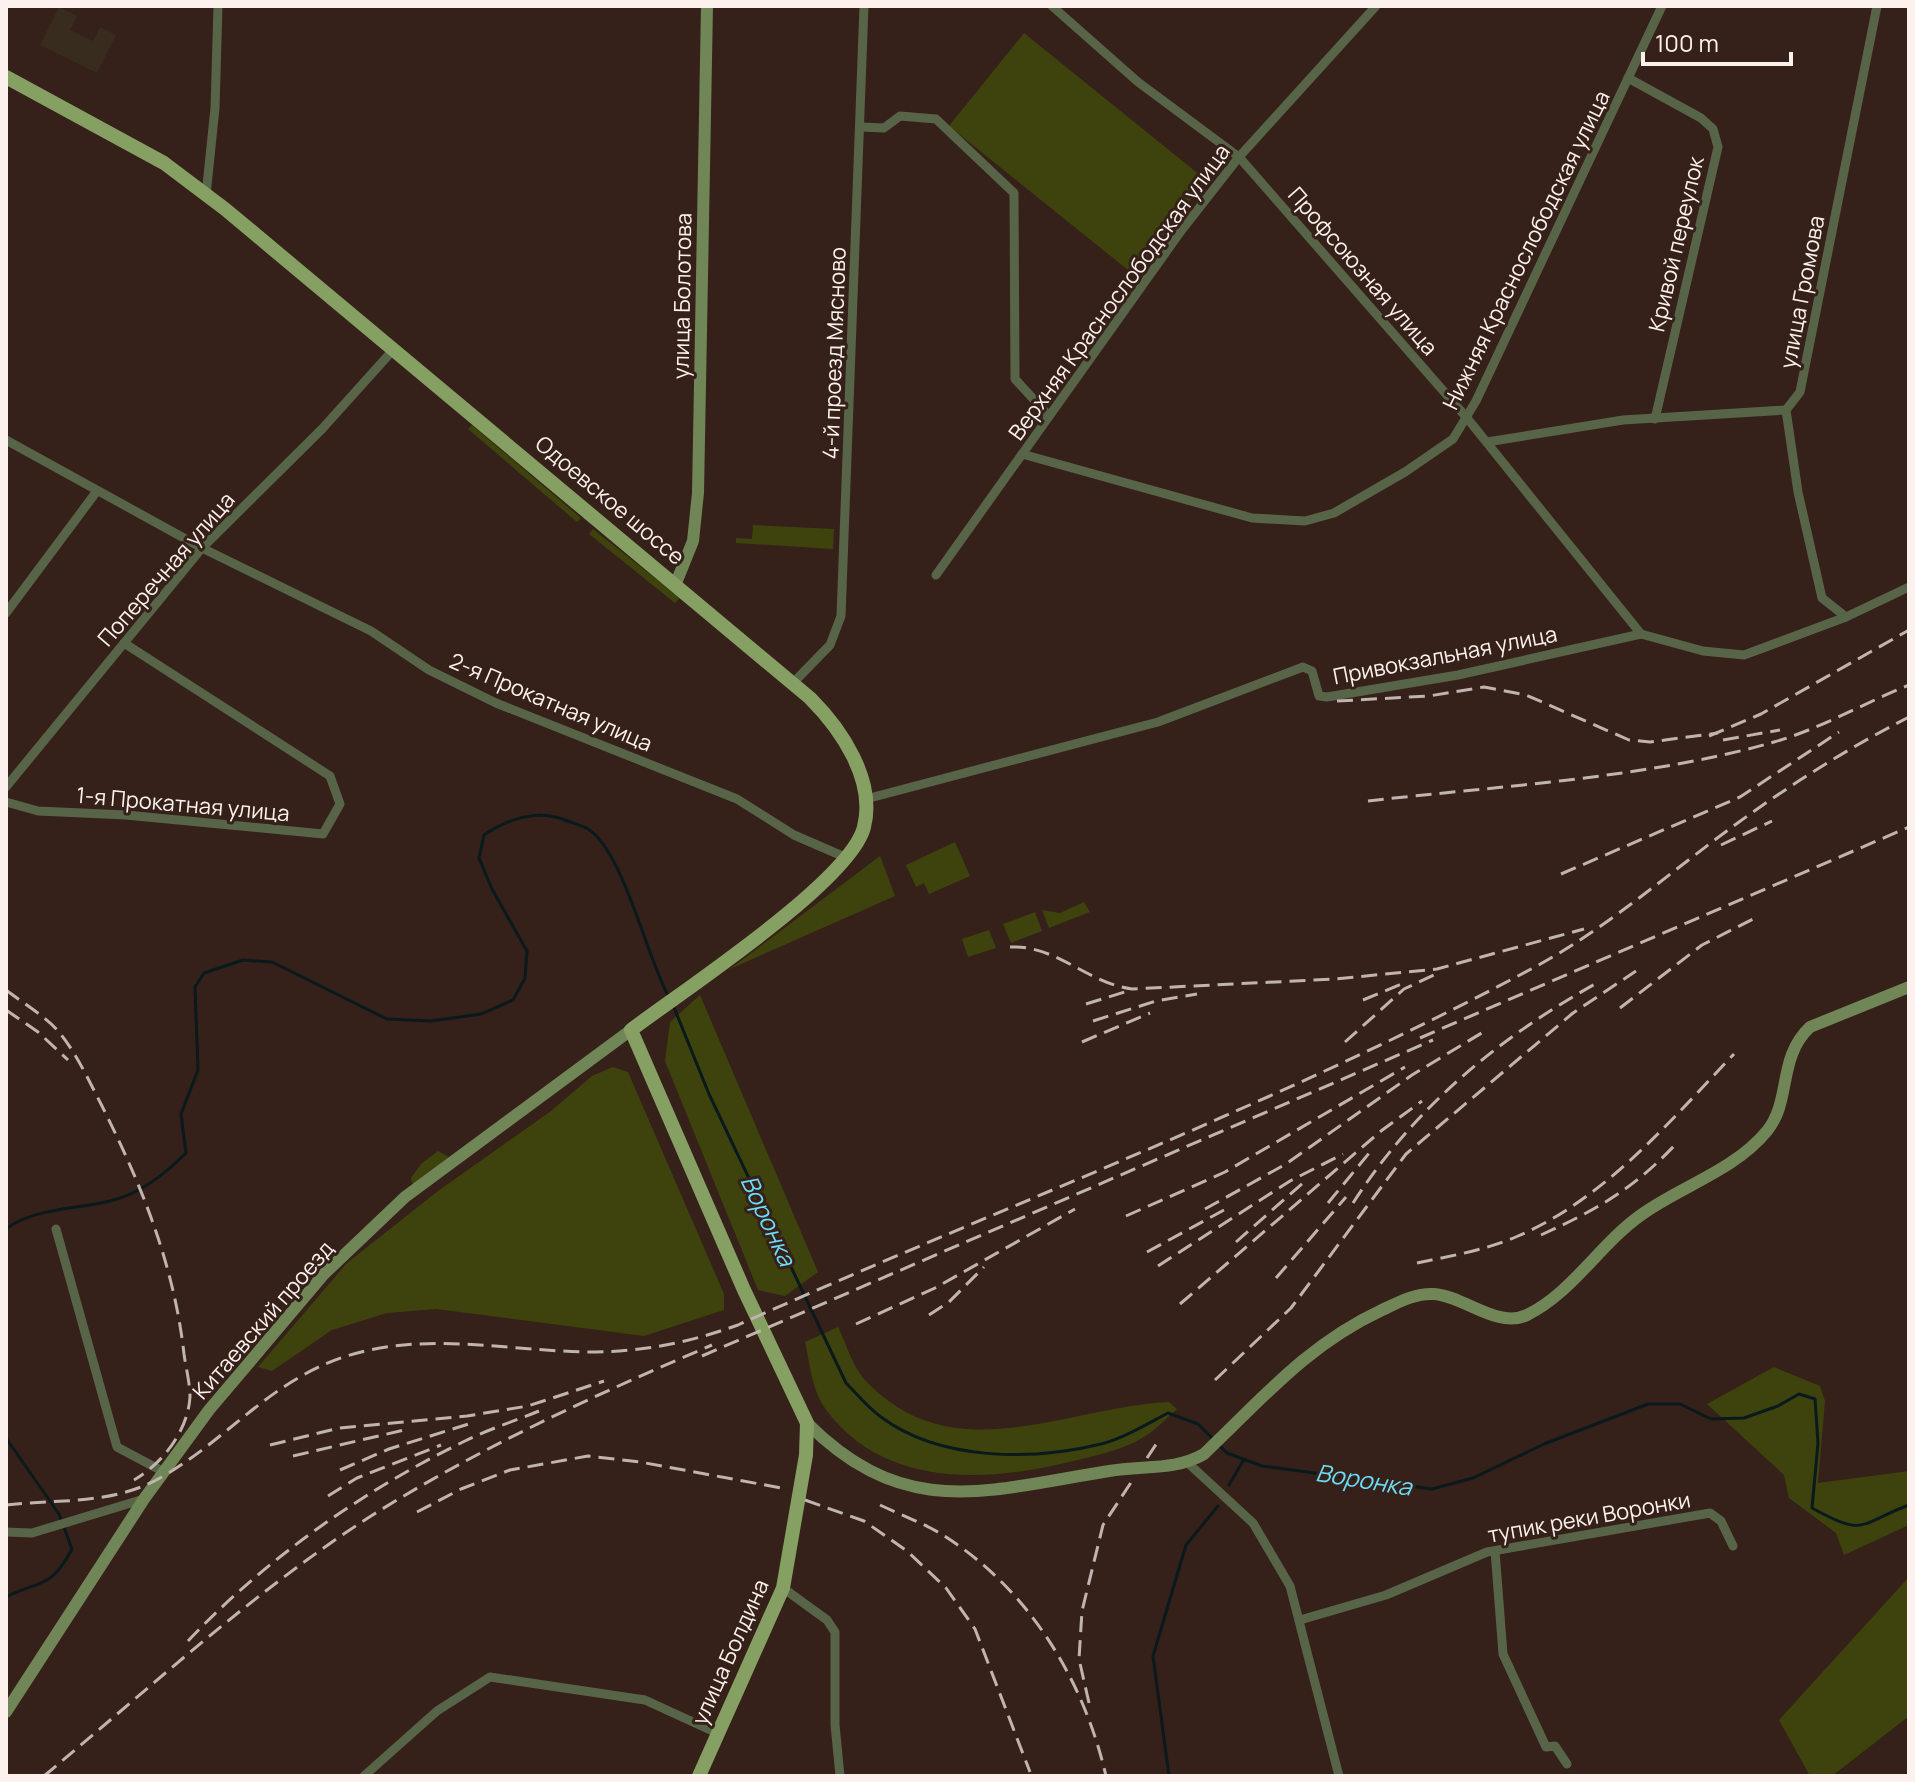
<svg xmlns="http://www.w3.org/2000/svg" width="1915" height="1782" font-family="Manrope,sans-serif">
<style>
.education{fill:#372c1d}
.green{fill:#3e430d}
.lines{fill:none;stroke-linecap:round;stroke-linejoin:round}
.stream{stroke:#0a191c;stroke-width:3}
.street{stroke:#576447;stroke-width:9}
.secondary{stroke:#718657;stroke-width:12}
.primary{stroke:#86a063;stroke-width:14}
.rail{stroke:#c1b3ae;stroke-width:3;stroke-dasharray:16 8;stroke-linecap:butt}
.labels{text-anchor:middle;dominant-baseline:central;stroke-width:6;stroke-linejoin:round;paint-order:stroke}
.street-label{font-size:22px;fill:#fdf1ed;stroke:#352119}
.water-label{font-size:24px;font-style:italic;fill:#6bdcf6;stroke:#352119}
</style>
<rect width="100%" height="100%" fill="#352119"/>
<path class="education" d="M59 7 77 16 70 30 93 41 100 27 116 35 97 73 40 45Z"/>
<g class="green">
<path d="M1024 33 1206 180 1133 274 949 126Z"/>
<path d="M472 425 581 518 577 522 468 429Z"/>
<path d="M753 525 834 529 833 549 736 543V538L752 539Z"/>
<path d="M593 529 680 598 675 603 589 534Z"/>
<path d="M955 842 970 876 929 894 924 883 916 887 906 865Z"/>
<path d="M880 856 895 896 730 969Z"/>
<path d="M1084 902 1090 912 1049 928 1042 910 1060 913Z"/>
<path d="M1035 912 1042 931 1011 943 1003 924Z"/>
<path d="M989 930 996 948 968 957 962 939Z"/>
<path d="M700 995 818 1272 785 1296 758 1290 665 1061 670 1022Z"/>
<path d="M613 1067 628 1072 724 1294V1310L644 1336 436 1309 387 1313 332 1330 272 1371 258 1367 347 1263 438 1191 551 1111 592 1076Z"/>
<path d="M438 1151 449 1157 416 1185 412 1183 411 1178 421 1164Z"/>
<path d="M838 1327C846 1343 853 1368 866 1381 953 1473 1065 1407 1169 1402L1177 1409C1168 1417 1159 1426 1150 1433 1126 1450 1097 1455 1069 1462 986 1482 885 1488 827 1411 812 1392 810 1365 805 1342Z"/>
<path d="M1774 1367 1820 1386 1825 1401 1818 1483 1909 1471V1525L1844 1555 1836 1533 1789 1498 1784 1475 1707 1404Z"/>
<path d="M1909 1577V1716L1832 1776H1810L1779 1720Z"/>
</g>
<g class="lines">
<g class="stream">
<path d="M673 1005 709 1094 846 1383C857 1394 868 1408 881 1417 940 1461 1032 1461 1101 1444 1124 1438 1147 1424 1168 1413L1198 1424 1214 1440"/>
<path d="M6 1229C35 1206 86 1210 120 1198 145 1190 168 1171 186 1153L181 1114 198 1070 195 987 204 973 243 960 272 962 387 1019 431 1021 481 1014 513 1000 525 978 527 951 492 889 479 858 484 835C508 819 537 809 565 820 572 823 581 825 588 829 623 851 646 955 668 995"/>
<path d="M6 1438 59 1514 72 1549C50 1590 42 1579 6 1597"/>
<path d="M1219 1445 1227 1453 1262 1466 1432 1489 1473 1478 1544 1444 1648 1404H1680L1711 1419 1744 1418 1778 1406 1799 1394 1815 1399 1818 1443 1812 1508C1866 1538 1858 1524 1909 1505"/>
<path d="M1229 1485 1243 1461"/>
<path d="M1169 1776 1153 1656 1186 1545 1218 1506"/>
</g>
<g class="street">
<path d="M1052 6 1138 82 1239 157 1467 418 1641 634"/>
<path d="M1628 78 1701 118 1713 129 1718 147 1655 419"/>
<path d="M861 127 884 128 900 116 936 119 1014 193 1015 379 1049 416"/>
<path d="M206 195 215 108 218 6"/>
<path d="M6 440 202 548 371 631 429 670 496 703 737 799 794 835 847 858"/>
<path d="M1487 442 1623 420 1786 410"/>
<path d="M1022 454 1252 518 1305 521 1334 513 1405 472 1453 439 1476 401 1662 6"/>
<path d="M936 575 1181 231 1239 157 1376 6"/>
<path d="M6 613 97 491"/>
<path d="M1846 617 1822 598 1798 492 1786 410 1800 392 1877 6"/>
<path d="M793 683 830 645 841 616 864 6"/>
<path d="M6 787 202 548 322 429 394 349"/>
<path d="M866 799 1158 722 1303 667 1312 671 1319 696 1327 697 1458 675 1641 634 1703 651 1744 655 1846 617 1909 587"/>
<path d="M6 802 38 811 126 815 323 834 340 804 330 776 124 643"/>
<path d="M56 1229 117 1447 164 1472"/>
<path d="M1188 1463 1253 1523 1290 1586 1339 1776"/>
<path d="M6 1532 32 1533 144 1499"/>
<path d="M1495 1551 1503 1654 1546 1747 1555 1746 1567 1764"/>
<path d="M783 1588 827 1620 835 1632V1725L840 1776"/>
<path d="M1300 1620 1386 1595 1487 1552 1710 1513 1721 1521 1733 1546"/>
<path d="M364 1776 437 1711 490 1677 645 1700 719 1734"/>
</g>
<g class="secondary">
<path d="M676 583 693 541 698 493 707 6"/>
<path d="M807 1423C906 1522 988 1490 1109 1471 1142 1465 1175 1471 1204 1454 1263 1398 1307 1345 1382 1310 1399 1302 1415 1293 1434 1294 1464 1296 1497 1329 1527 1315 1572 1293 1600 1244 1641 1215 1681 1186 1734 1171 1767 1131 1792 1100 1777 1058 1810 1027L1909 987"/>
<path d="M6 1712 144 1499 209 1410 324 1274 405 1197 631 1030"/>
</g>
<path class="primary" d="M6 77 164 163 225 209 810 698C841 729 876 780 864 827 851 881 681 992 631 1030L744 1290 807 1423 806 1455 783 1588 699 1776"/>
<g class="rail">
<path d="M1337 701 1429 696 1484 687 1526 695 1629 740 1650 742 1718 733"/>
<path d="M1709 736 1761 714 1909 630"/>
<path d="M1723 740 1780 730"/>
<path d="M1368 801C1497 786 1650 778 1774 742 1820 729 1864 703 1909 685"/>
<path d="M1721 845 1772 821"/>
<path d="M1561 874 1740 797 1839 732"/>
<path d="M1010 947C1057 945 1087 983 1132 989L1335 979 1437 969 1584 929"/>
<path d="M6 990C23 1003 45 1016 59 1032 77 1054 89 1081 102 1106 142 1186 174 1265 184 1354 186 1368 190 1384 190 1397 188 1431 162 1464 134 1480"/>
<path d="M1363 1000 1404 983"/>
<path d="M1086 1004 1128 991"/>
<path d="M1620 1008 1702 945 1753 919"/>
<path d="M6 1010 38 1032 68 1060"/>
<path d="M1093 1021 1156 1001 1197 994"/>
<path d="M1420 1038 1909 827"/>
<path d="M1082 1042 1150 1013"/>
<path d="M1345 1042 1404 989 1436 974"/>
<path d="M1328 1203 1370 1152"/>
<path d="M1353 1203C1414 1108 1497 1039 1595 984"/>
<path d="M1205 1209 1286 1164 1412 1075 1485 1031"/>
<path d="M1126 1216 1225 1172 1405 1067"/>
<path d="M1541 1235C1596 1210 1632 1190 1674 1146"/>
<path d="M1236 1242 1304 1182"/>
<path d="M1147 1252 1224 1210"/>
<path d="M1417 1263C1450 1256 1487 1250 1518 1236 1606 1198 1669 1122 1734 1054"/>
<path d="M1158 1266 1290 1181 1343 1154"/>
<path d="M1276 1278 1346 1197"/>
<path d="M1180 1304 1381 1131 1422 1101"/>
<path d="M929 1315 949 1302 984 1267"/>
<path d="M856 1324 935 1288 1075 1209"/>
<path d="M702 1356 1433 1040"/>
<path d="M1215 1380 1291 1308 1406 1154 1573 1013 1636 971"/>
<path d="M270 1445 339 1428 467 1416 528 1406 604 1381"/>
<path d="M293 1456 404 1430"/>
<path d="M1147 1458 1157 1443"/>
<path d="M340 1470 389 1449 475 1422"/>
<path d="M328 1496 357 1478 441 1445"/>
<path d="M805 1500 864 1521 907 1551 946 1588 975 1629 1030 1772"/>
<path d="M6 1505C59 1499 112 1505 160 1478 234 1436 275 1372 365 1351 440 1334 513 1351 589 1352 642 1352 688 1343 738 1325 1003 1206 1277 1105 1533 968 1608 928 1671 871 1739 822 1793 783 1850 747 1909 717"/>
<path d="M880 1505C901 1515 926 1524 946 1537 1030 1591 1084 1681 1106 1776"/>
<path d="M417 1512 461 1489 510 1470 588 1456 640 1462 787 1489"/>
<path d="M188 1641C265 1559 364 1490 465 1441 489 1429 515 1421 539 1411"/>
<path d="M1089 1703 1079 1659 1082 1611 1103 1525 1132 1481"/>
<path d="M44 1776C150 1688 254 1591 371 1516 479 1448 595 1395 712 1345"/>
</g>
</g>
<g class="labels">
<g class="street-label">
<text transform="translate(1676 244) rotate(-77)">Кривой переулок</text>
<text transform="translate(1526 250) rotate(-64)">Нижняя Краснослободская улица</text>
<text transform="translate(1363 271) rotate(49)">Профсоюзная улица</text>
<text transform="translate(1119 292) rotate(-54)">Верхняя Краснослободская улица</text>
<text transform="translate(1802 292) rotate(-79)">улица Громова</text>
<text transform="translate(682 296) rotate(-89)">улица Болотова</text>
<text transform="translate(834 353) rotate(-88)">4-й проезд Мясново</text>
<text transform="translate(610 500) rotate(40)">Одоевское шоссе</text>
<text transform="translate(166 569) rotate(-49)">Поперечная улица</text>
<text transform="translate(1445 655) rotate(-11)">Привокзальная улица</text>
<text transform="translate(551 702) rotate(23)">2-я Прокатная улица</text>
<text transform="translate(183 804) rotate(5)">1-я Прокатная улица</text>
<text transform="translate(263 1320) rotate(-49)">Китаевский проезд</text>
<text transform="translate(1589 1517) rotate(-10)">тупик реки Воронки</text>
<text transform="translate(730 1652) rotate(-66)">улица Болдина</text>
</g>
<g class="water-label">
<text transform="translate(769 1220) rotate(65)">Воронка</text>
<text transform="translate(1364 1479) rotate(9)">Воронка</text>
</g>
</g>
<rect width="1915" height="1782" fill="none" stroke="#fdf1ed" stroke-width="16"/>
<path d="M1643 52v12h148v-12" fill="none" stroke="#fdf1ed" stroke-width="4"/>
<text x="1655" y="52" font-size="24" fill="#fdf1ed" stroke="#352119" stroke-width="6" paint-order="stroke">100 m</text>
</svg>
